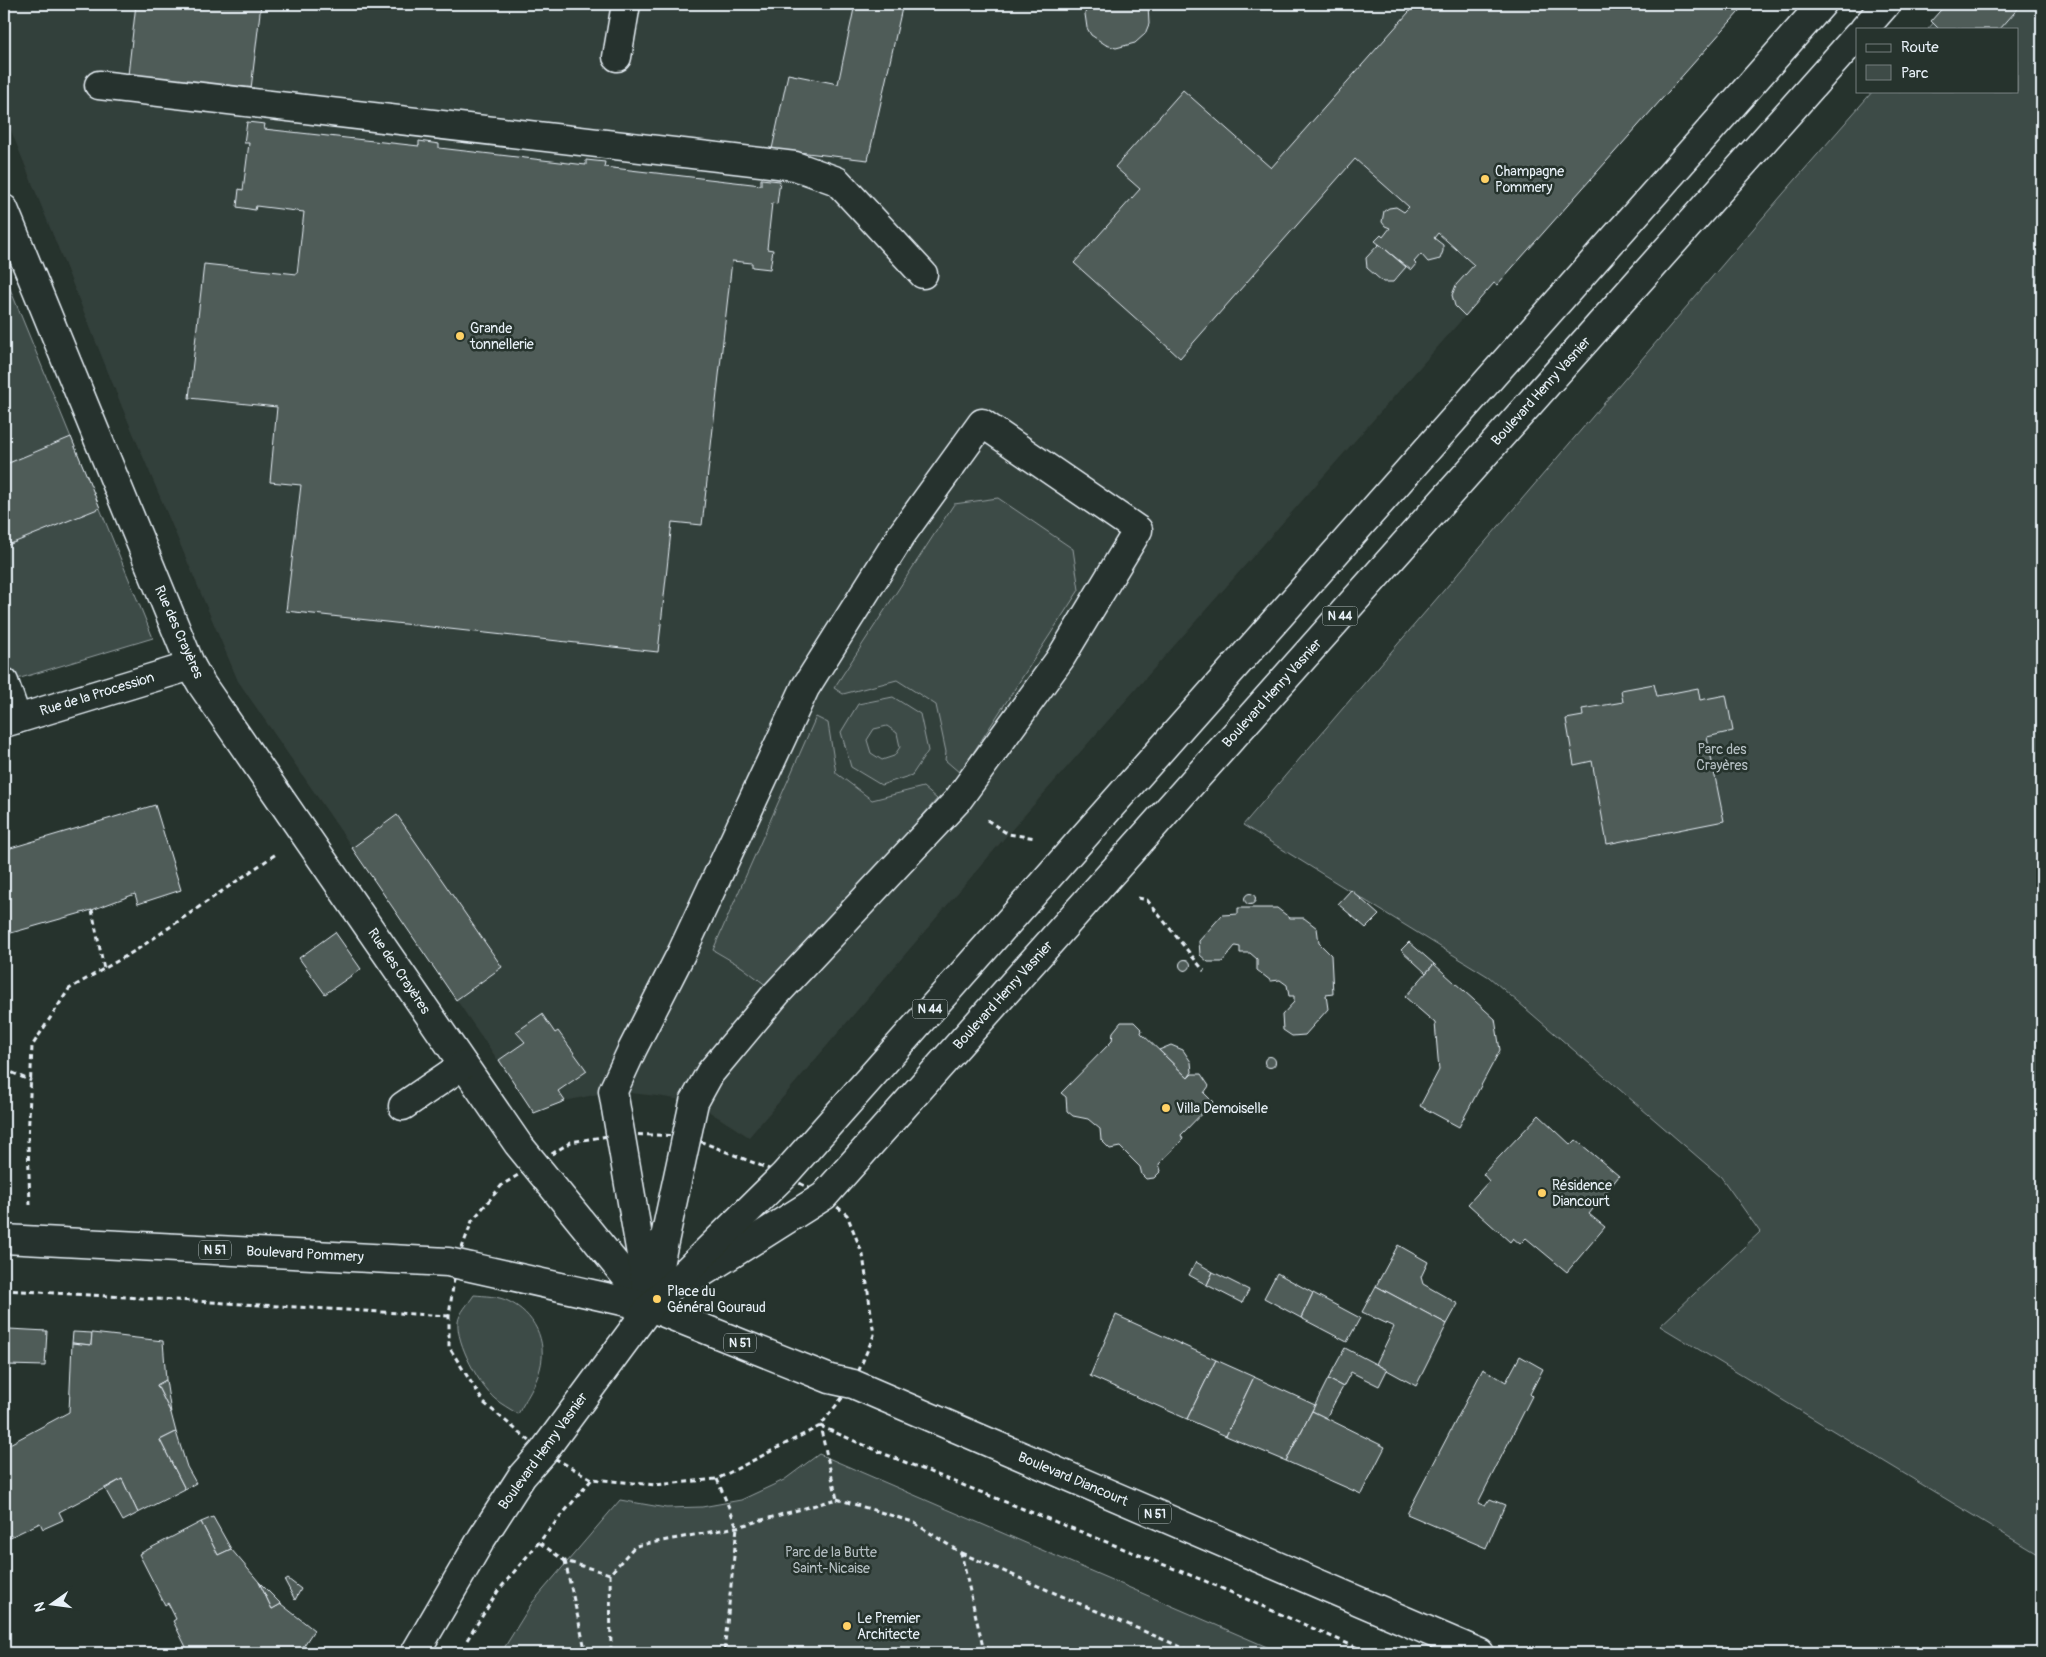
<svg xmlns="http://www.w3.org/2000/svg" width="2046" height="1657" font-family="Pangolin,sans-serif">
<style>
.built{fill:#333f3a}
.green{fill:#3e4b47;stroke:#939ea0;fill-rule:evenodd}
.building{fill:#505c59;stroke:#e8f1f8}
.lines{fill:none;stroke-linecap:round;stroke-linejoin:round}
.minor-casing{stroke:#e8f1f8;stroke-width:31}
.major-casing{stroke:#e8f1f8;stroke-width:31}
.path{stroke:#e8f1f8;stroke-width:3;stroke-dasharray:5 4;stroke-linecap:butt}
.minor{stroke:#26332d;stroke-width:28}
.major{stroke:#26332d;stroke-width:28}
.poi-dot{fill:#ffd166;stroke:#26332d;stroke-width:2}
.labels{text-anchor:middle;dominant-baseline:central;stroke-width:5;stroke-linejoin:round;paint-order:stroke}
.shield{fill:#26332d;stroke:#aeb8bb;stroke-width:1}
.shield-label{font-size:12px;font-weight:bold;fill:#e8f1f8}
.poi-label{font-size:14px;fill:#e8f1f8;stroke:#26332d;text-anchor:start}
.street-label{font-size:14px;fill:#e8f1f8;stroke:#26332d}
.park-label{font-size:14px;fill:#b5bfc3;stroke:#26332d}
</style>
<rect width="100%" height="100%" fill="#26332d"/>
<filter id="ink" filterUnits="userSpaceOnUse"><feTurbulence type="fractalNoise" baseFrequency=".02" numOctaves="2"/><feDisplacementMap in="SourceGraphic" scale="10" xChannelSelector="R" yChannelSelector="G"/><feConvolveMatrix kernelMatrix="1 2 1 2 8 2 1 2 1" color-interpolation-filters="sRGB"/></filter>
<g filter="url(#ink)">
<path class="built" d="M4 4H1746L1497 285 1494 283 1465 316 1008 834 749 1137 694 1102 657 1096 613 1091 565 1101 534 1113 238 681 122 407 4 113Z"/>
<g class="green">
<path d="M1950 4H2042V1557L1660 1326 1760 1232 1721 1177 1489 977 1243 825 1783 194 1873 91H2017V29H1928Z"/>
<path d="M4 274 153 638 4 683Z"/>
<path d="M998 498 1073 549 1079 590 960 773 945 760 946 752 936 705 897 680 843 694 834 688 954 504Z"/>
<path d="M893 697 920 714 928 751 912 775 881 785 851 767 841 732 858 704ZM887 726 897 733 900 747 894 756 882 760 871 753 867 740 874 729Z"/>
<path d="M816 717 828 723 836 773 872 800 923 787 937 799 771 989 742 967 713 950Z"/>
<path d="M474 1295C485 1296 498 1296 508 1301 534 1313 548 1341 540 1369 536 1385 526 1399 518 1414 510 1409 501 1404 495 1399 479 1385 456 1343 458 1322 459 1313 469 1303 474 1295Z"/>
<path d="M819 1454 1281 1653H501L532 1603 620 1500 666 1508 702 1507 741 1500 784 1480Z"/>
</g>
<g class="building">
<path d="M136 4H261L251 89 128 75Z"/>
<path d="M855 4H885L902 8 868 160 772 149 788 74 838 84Z"/>
<path d="M894 4H930L922 8 911 9Z"/>
<path d="M1087 4H1148L1149 24 1145 34 1135 43 1116 48 1106 45 1091 35 1087 28 1085 14Z"/>
<path d="M1416 4H1746L1497 285 1494 283 1465 316 1455 306 1452 295 1456 285 1474 265 1438 233 1434 238 1443 245V251L1440 259 1428 262 1421 254 1414 262 1416 264 1411 270 1375 241 1381 235 1383 237 1390 228 1385 226 1382 222 1384 211 1389 208 1396 207 1404 212 1409 207 1355 159 1180 358 1074 263 1140 189 1115 167 1183 90 1271 168Z"/>
<path d="M1946 4H2022L2000 29H1939L1931 21Z"/>
<path d="M247 122 265 124 264 129 419 146V141L439 144V148L586 165V160L605 162 604 167 761 185V179L780 181 777 204 772 203 767 249 773 250 770 269 752 267V263L732 261 702 525 672 522 658 652 286 611 301 485 270 482 277 407 189 398 204 264 297 274 304 212 256 206 255 210 237 207 239 189 243 190 249 143H244Z"/>
<path d="M1379 244 1406 267 1393 282H1383L1367 268 1366 258Z"/>
<path d="M71 437 100 508 8 545 4 536V465Z"/>
<path d="M1654 684 1657 696 1698 688 1700 700 1726 695 1733 731 1707 737 1724 821 1607 844 1592 761 1574 765 1566 719 1583 716 1582 709 1623 702 1621 690Z"/>
<path d="M155 805 181 890 138 904 135 894 92 910 4 935V850Z"/>
<path d="M397 815 502 967 456 1000 352 848Z"/>
<path d="M1351 890 1379 915 1366 928 1338 904Z"/>
<circle cx="1250" cy="899" r="5.5"/>
<path d="M1238 908H1277L1290 918H1304L1317 928 1319 943 1331 955 1333 994 1326 995 1328 1009 1305 1035 1292 1036 1283 1030 1282 1015 1294 1002V996H1289L1287 985 1280 980 1271 981 1257 970V959L1250 953H1240V947L1235 946 1222 962H1208L1200 955 1199 941 1222 915 1238 914Z"/>
<path d="M335 932 361 969 325 994 299 958Z"/>
<path d="M1409 942 1434 964 1426 973 1401 950Z"/>
<circle cx="1185" cy="965" r="5.5"/>
<path d="M1434 964 1495 1019 1500 1050 1459 1127 1420 1106 1439 1070 1435 1023 1405 997Z"/>
<path d="M542 1014 555 1033 558 1031 587 1071 558 1091 565 1101 534 1113 499 1060 525 1042 516 1032Z"/>
<path d="M1121 1022H1134L1142 1030 1141 1033 1188 1078 1192 1074H1201L1209 1086 1204 1093 1213 1102 1181 1135 1183 1139 1159 1164 1161 1171 1154 1178 1146 1179 1142 1175 1140 1167 1120 1147 1110 1149 1101 1140 1100 1129 1088 1119 1073 1116 1067 1111 1066 1097 1061 1093 1112 1041 1113 1032Z"/>
<path d="M1171 1045 1183 1050 1191 1062 1192 1072 1188 1078 1159 1050Z"/>
<circle cx="1270" cy="1062" r="5.5"/>
<path d="M1539 1115 1571 1145 1576 1140 1619 1176 1589 1214 1605 1227 1567 1272 1526 1238 1520 1244 1513 1238 1510 1242 1468 1204 1489 1181 1483 1174Z"/>
<path d="M1398 1245 1428 1262 1421 1277 1423 1284 1458 1304 1447 1324 1376 1286Z"/>
<path d="M1196 1262 1213 1272 1207 1285 1189 1275Z"/>
<path d="M1213 1272 1249 1290 1242 1303 1207 1285Z"/>
<path d="M1277 1273 1313 1293 1301 1318 1264 1298Z"/>
<path d="M1376 1286 1447 1324 1416 1386 1376 1364 1394 1327 1362 1312Z"/>
<path d="M1313 1293 1360 1318 1347 1342 1301 1318Z"/>
<path d="M1116 1315 1216 1360 1187 1419 1090 1376Z"/>
<path d="M9 1329 47 1331 45 1366 7 1365Z"/>
<path d="M73 1332 92 1333 91 1345 72 1343Z"/>
<path d="M92 1333 163 1341 166 1380 157 1385 171 1413 176 1432 160 1440 185 1489 138 1513 122 1479 59 1512 63 1520 43 1529 40 1523 4 1540V1447L69 1412 72 1343 91 1345Z"/>
<path d="M1345 1348 1387 1370 1379 1386 1351 1372 1343 1387 1328 1379Z"/>
<path d="M1520 1356 1543 1369 1530 1394 1532 1396 1478 1503 1485 1506 1490 1499 1505 1505 1486 1548 1407 1514 1483 1369 1506 1382Z"/>
<path d="M1216 1360 1254 1377 1226 1436 1187 1419Z"/>
<path d="M1254 1377 1315 1405 1286 1461 1226 1436Z"/>
<path d="M1328 1379 1343 1387 1326 1418 1312 1411Z"/>
<path d="M166 1380 171 1413 157 1385Z"/>
<path d="M1312 1411 1385 1447 1361 1494 1286 1461Z"/>
<path d="M176 1432 187 1467 196 1483 185 1489 160 1440Z"/>
<path d="M122 1479 138 1513 123 1521 105 1489Z"/>
<path d="M213 1517 231 1549 218 1555 201 1522Z"/>
<path d="M201 1522 218 1555 231 1549 259 1582 272 1609 281 1604 314 1630 299 1653H189L173 1621 176 1619 168 1603 165 1605 139 1554Z"/>
<path d="M288 1579 301 1589 295 1600 285 1581Z"/>
<path d="M259 1582 281 1604 272 1609Z"/>
</g>
<g class="lines">
<defs>
<g id="minor">
<path d="M617 57 626 4"/>
<path d="M99 85 795 166 837 181 923 274"/>
<path d="M4 209 191 666 202 685 518 1144 649 1305"/>
<path d="M982 423 1138 530 1060 659 957 801 776 994 710 1073 694 1102 650 1307 613 1091 632 1050 683 950 805 688 902 534Z"/>
<path d="M4 682 17 719"/>
<path d="M4 723 191 666"/>
<path d="M403 1106 463 1065"/>
</g>
<g id="major">
<path d="M1864 29 1886 4"/>
<path d="M4 1239 448 1262 650 1307 830 1379 853 1384 1480 1653"/>
<path d="M697 1276 824 1196 1857 36"/>
<path d="M415 1653 482 1538 522 1476 543 1452 650 1307 784 1175 1822 4"/>
</g>
</defs>
<use href="#minor" class="minor-casing"/>
<use href="#major" class="major-casing"/>
<g class="path">
<path d="M987 820 1008 834 1036 838"/>
<path d="M1138 898 1147 900 1204 971"/>
<path d="M92 910 104 969"/>
<path d="M4 1069 31 1081"/>
<path d="M620 1134 687 1136 784 1175 824 1196 847 1215 863 1255 874 1335 853 1384 820 1426 717 1479 655 1485 592 1479 543 1452 484 1403 449 1347V1316L456 1264 472 1221 502 1185 571 1142Z"/>
<path d="M30 1205 28 1142 32 1046 69 989 138 949 276 854"/>
<path d="M4 1290 449 1316"/>
<path d="M820 1426 887 1455 1205 1581 1369 1653"/>
<path d="M717 1479 737 1527 724 1653"/>
<path d="M837 1499 913 1522 961 1553 983 1647 975 1653"/>
<path d="M540 1543 565 1561 610 1574 635 1546 737 1527 837 1499 820 1426"/>
<path d="M961 1553 1195 1653"/>
<path d="M565 1561 586 1653"/>
<path d="M610 1574 611 1653"/>
<path d="M467 1640 498 1591 592 1479"/>
<path d="M983 1647 1011 1653"/>
</g>
<use href="#minor" class="minor"/>
<use href="#major" class="major"/>
</g>
</g>
<g class="poi-dot">
<circle cx="1485" cy="179" r="5"/>
<circle cx="460" cy="336" r="5"/>
<circle cx="1166" cy="1108" r="5"/>
<circle cx="1542" cy="1193" r="5"/>
<circle cx="657" cy="1299" r="5"/>
<circle cx="847" cy="1626" r="5"/>
</g>
<g class="labels">
<g class="shield">
<rect x="1322.5" y="606.5" width="35" height="19" rx="4"/>
<rect x="912.5" y="999.5" width="35" height="19" rx="4"/>
<rect x="199" y="1240.5" width="32" height="19" rx="4"/>
<rect x="724" y="1333.5" width="32" height="19" rx="4"/>
<rect x="1139" y="1504.5" width="32" height="19" rx="4"/>
</g>
<g class="shield-label">
<text x="1340" y="616">N 44</text>
<text x="930" y="1009">N 44</text>
<text x="215" y="1250">N 51</text>
<text x="740" y="1343">N 51</text>
<text x="1155" y="1514">N 51</text>
</g>
<g class="poi-label">
<text x="1495" y="171">Champagne<tspan x="1495" dy="16">Pommery</tspan></text>
<text x="470" y="328">Grande<tspan x="470" dy="16">tonnellerie</tspan></text>
<text x="1176" y="1108">Villa Demoiselle</text>
<text x="1552" y="1185">Résidence<tspan x="1552" dy="16">Diancourt</tspan></text>
<text x="667" y="1291">Place du<tspan x="667" dy="16">Général Gouraud</tspan></text>
<text x="857" y="1618">Le Premier<tspan x="857" dy="16">Architecte</tspan></text>
</g>
<g class="street-label">
<text transform="translate(1541 391) rotate(-48)">Boulevard Henry Vasnier</text>
<text transform="translate(179 632) rotate(66)">Rue des Crayères</text>
<text transform="translate(1272 693) rotate(-48)">Boulevard Henry Vasnier</text>
<text transform="translate(97 694) rotate(-17)">Rue de la Procession</text>
<text transform="translate(399 971) rotate(56)">Rue des Crayères</text>
<text transform="translate(1003 995) rotate(-48)">Boulevard Henry Vasnier</text>
<text transform="translate(305 1254) rotate(3)">Boulevard Pommery</text>
<text transform="translate(543 1451) rotate(-54)">Boulevard Henry Vasnier</text>
<text transform="translate(1073 1479) rotate(23)">Boulevard Diancourt</text>
</g>
<g class="park-label">
<text x="1722" y="749">Parc des<tspan x="1722" dy="16">Crayères</tspan></text>
<text x="831" y="1552">Parc de la Butte<tspan x="831" dy="16">Saint-Nicaise</tspan></text>
</g>
</g>
<rect width="2046" height="1657" fill="none" stroke="#26332d" stroke-width="20"/>
<rect x="10" y="10" width="2026" height="1637" fill="none" stroke="#e8f1f8" stroke-width="2" filter="url(#ink)"/>
<rect x="1856" y="28" width="162" height="65" fill="#26332d" stroke="#747f7e"/>
<rect x="1866" y="44" width="25" height="8" fill="#26332d" stroke="#747f7e"/>
<text x="1901" y="52" font-size="15" fill="#e8f1f8">Route</text>
<rect x="1866" y="65" width="25" height="15" fill="#3e4b47" stroke="#747f7e"/>
<text x="1901" y="78" font-size="15" fill="#e8f1f8">Parc</text>
<g transform="translate(52 1604) rotate(256)" stroke="#26332d" stroke-width="4" paint-order="stroke">
<path d="M0-4L9 19L0 12L-9 19Z" fill="#e8f1f8"/>
<text y="-8" font-size="14" font-weight="bold" text-anchor="middle" fill="#e8f1f8">N</text>
</g>
</svg>
